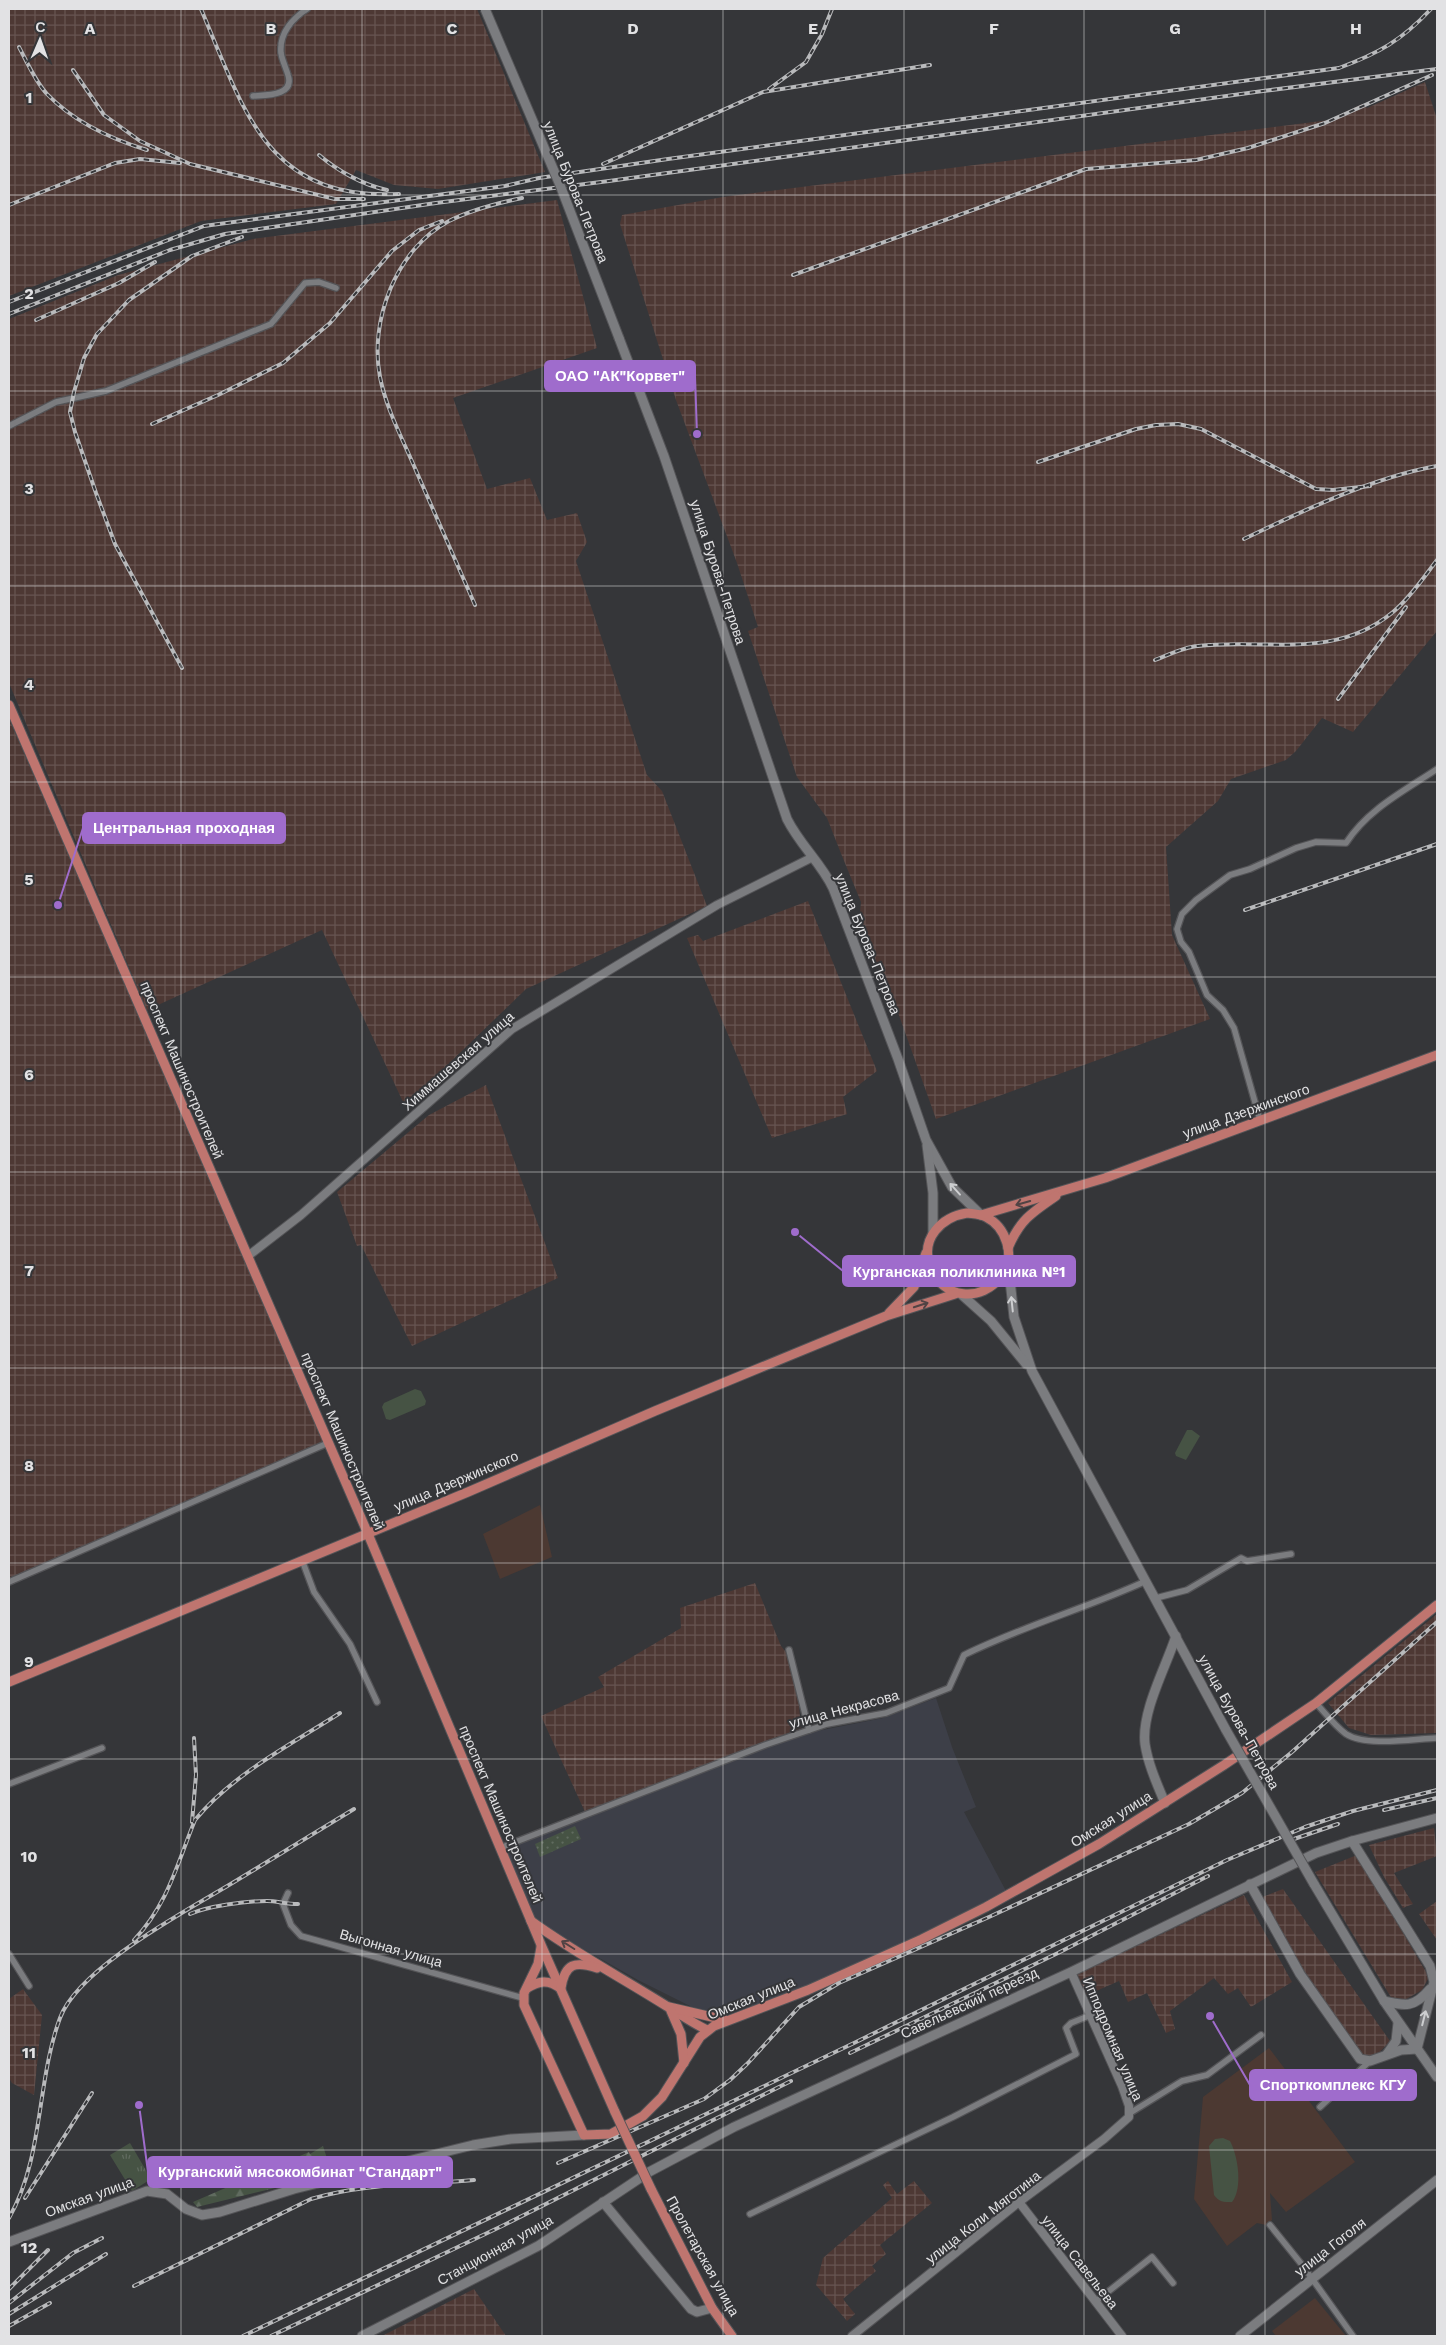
<svg xmlns="http://www.w3.org/2000/svg" width="1446" height="2345" font-family="'Work Sans',sans-serif">
<style>
.built{fill:#3d3f48}
.industrial{fill:url(#industrial-grid)}
.education{fill:#4c3932}
.grass{fill:url(#grass-tufts)}
.forest{fill:url(#forest-firs)}
.park{fill:url(#park-dots)}
.pitch{fill:#465344}
.lines{fill:none;stroke-linecap:round;stroke-linejoin:round}
.minor-casing{stroke:#545457;stroke-width:8}
.tertiary-casing{stroke:#545457;stroke-width:10}
.secondary-casing{stroke:#545457;stroke-width:11}
.primary-casing{stroke:#545457;stroke-width:11}
.minor{stroke:#7b7c7f;stroke-width:5.5}
.tertiary{stroke:#7b7c7f;stroke-width:8}
.secondary{stroke:#7b7c7f;stroke-width:9}
.primary{stroke:#bf756f;stroke-width:9}
.rail-casing{stroke:#b9babc;stroke-width:4}
.rail{stroke:#353639;stroke-width:2;stroke-dasharray:5.5;stroke-linecap:butt}
.secondary-bridge-casing{stroke:#545457;stroke-width:11;stroke-linecap:butt}
.primary-bridge-casing{stroke:#545457;stroke-width:11;stroke-linecap:butt}
.secondary-bridge{stroke:#7b7c7f;stroke-width:9}
.primary-bridge{stroke:#bf756f;stroke-width:9}
.oneway{stroke:#cdced0}
.oneway2{stroke:#514344}
.grid{fill:none;stroke:#e2e2e4;stroke-width:1;stroke-opacity:0.55}
.labels{text-anchor:middle;dominant-baseline:central;stroke-width:4;stroke-linejoin:round;paint-order:stroke}
.street-label{font-size:14px;fill:#e2e2e4;stroke:#353639}
.grid-label{font-size:16px;text-anchor:middle;font-weight:bold;fill:#e2e2e4;stroke:#353639;stroke-width:4;stroke-linejoin:round;paint-order:stroke}
.leader{fill:none;stroke:#9f6ccc;stroke-width:2}
.callout-dot{fill:#9f6ccc;stroke:#353639;stroke-width:2}
.callout{fill:#9f6ccc;stroke:#9f6ccc;stroke-width:2}
.callout-label{font-size:15px;text-anchor:middle;font-weight:bold;fill:#fff}
</style>
<defs>
<pattern id="industrial-grid" width="8" height="8" patternUnits="userSpaceOnUse" patternTransform="scale(1.25)"><rect width="8" height="8" fill="#4d3834"/><path d="M0 4h8M4 0v8" fill="none" stroke="#665451"/></pattern>
<pattern id="grass-tufts" width="24" height="20" patternUnits="userSpaceOnUse" patternTransform="scale(1.25)"><rect width="24" height="20" fill="#465344"/><path d="M3 7l-1-3M5 7V3M7 7l1-3M15 17l-1-3M17 17v-4M19 17l1-3" fill="none" stroke="#606b5f"/></pattern>
<pattern id="forest-firs" width="22" height="20" patternUnits="userSpaceOnUse" patternTransform="scale(1.25)"><rect width="22" height="20" fill="#465344"/><path d="M5 1l3.5 6h-7zM16 11l3.5 6h-7z" fill="#606b5f"/></pattern>
<pattern id="park-dots" width="8" height="8" patternUnits="userSpaceOnUse" patternTransform="scale(1.25)"><rect width="8" height="8" fill="#465344"/><path d="M2 2h.1M6 6h.1" fill="none" stroke="#606b5f" stroke-width="1.8" stroke-linecap="round"/></pattern>
</defs>
<rect width="100%" height="100%" fill="#353639"/>
<path class="built" d="M936 1698 952 1747 976 1807 964 1812 1006 1891 983 1908 782 1997 723 2015 700 2011 638 1980 534 1921 504 1850 764 1747 807 1733 883 1718Z"/>
<g class="industrial">
<path d="M9 9H477L545 172 438 189 394 185 356 170 336 204 201 221 9 296Z"/>
<path d="M1425 82 1437 119V631L1353 732 1322 718 1296 751 1286 760 1231 779 1218 801 1166 847 1172 935 1210 1019 936 1119 896 1007 859 923 861 902 842 856 827 818 797 777 748 631 758 627 737 563 676 400 620 224 622 215 723 197 1329 120 1362 104 1367 108Z"/>
<path d="M557 200 597 348 453 398 487 489 530 478 547 520 577 513 587 542 576 561 647 775 662 791 707 906 526 989 405 1106 322 930 147 1010 9 683V319L118 275 253 239Z"/>
<path d="M9 719 325 1441 9 1581Z"/>
<path d="M808 901 877 1071 843 1097 847 1114 772 1138 687 938 698 935 703 941Z"/>
<path d="M486 1085 558 1278 412 1346 361 1245 357 1246 337 1192 429 1115Z"/>
<path d="M755 1583 781 1646 789 1656 798 1695 801 1728 585 1812 541 1716 604 1687 598 1677 681 1628 680 1608Z"/>
<path d="M1437 1614V1733L1371 1735 1349 1728 1328 1703Z"/>
<path d="M1434 1828 1437 1856 1394 1873 1413 1904 1403 1908 1384 1877 1369 1845Z"/>
<path d="M1357 1855 1429 1977 1422 1990 1403 2001 1392 1999 1315 1872Z"/>
<path d="M1283 1889 1390 2041 1376 2056 1363 2058 1302 1974 1260 1898Z"/>
<path d="M1244 1895 1292 1982 1251 2007 1238 1988 1228 1994 1214 1978 1170 2011 1175 2029 1166 2033 1147 1993 1128 2002 1119 1981 1087 1995 1077 1974Z"/>
<path d="M1437 1901V1940L1419 1914Z"/>
<path d="M23 1989 42 2015 34 2095 12 2083 9 2078V1999Z"/>
<path d="M888 2181 897 2194 914 2181 932 2203 880 2245 886 2254 872 2266 876 2271 843 2299 855 2314 847 2321 816 2285 823 2258 892 2198 883 2185Z"/>
<path d="M474 2289 506 2336H382L419 2317Z"/>
</g>
<g class="education">
<path d="M540 1505 552 1557 500 1579 483 1534Z"/>
<path d="M1269 2048 1355 2162 1286 2212 1270 2193 1272 2220 1266 2225 1257 2223 1227 2246 1194 2199 1203 2097Z"/>
<path d="M1315 2298 1346 2336H1276L1272 2331Z"/>
</g>
<path class="grass" d="M130 2143 151 2179 132 2191 110 2155Z"/>
<path class="forest" d="M323 2146 332 2174 197 2207 193 2202 309 2152 310 2154Z"/>
<path class="park" d="M575 1826 581 1839 540 1857 535 1844Z"/>
<g class="pitch">
<path d="M415 1389 421 1391 426 1401 425 1405 390 1420 386 1419 382 1407 384 1403Z"/>
<path d="M1187 1430H1192L1200 1436 1186 1460 1176 1456 1175 1453Z"/>
<path d="M1223 2138 1230 2141C1238 2156 1243 2188 1232 2202 1223 2202 1219 2202 1214 2195L1209 2146 1215 2139Z"/>
</g>
<g class="lines">
<defs>
<g id="minor">
<path d="M253 96C266 95 295 96 288 75 286 68 282 60 281 53 279 33 293 18 307 9"/>
<path d="M9 426 56 402 106 391 271 324 305 283 319 282 336 288"/>
<path d="M1260 1120 1234 1028 1223 1010 1207 995 1189 952 1181 942 1177 929 1182 914 1196 900 1230 875 1250 869 1296 848 1316 842 1346 843C1368 809 1404 791 1437 769"/>
<path d="M302 1560 314 1592 350 1644 377 1702"/>
<path d="M9 1582 328 1443"/>
<path d="M1156 1598 1187 1590 1241 1558 1247 1561 1291 1554"/>
<path d="M789 1650 809 1730"/>
<path d="M1316 1703C1325 1713 1335 1726 1346 1734 1366 1747 1413 1739 1437 1738"/>
<path d="M9 1784 102 1748"/>
<path d="M500 1848 765 1745 827 1724 886 1713 949 1688 964 1655C1023 1626 1087 1608 1146 1581"/>
<path d="M288 1893 283 1904 291 1925 301 1936 523 1998"/>
<path d="M9 1954 29 1986"/>
<path d="M1320 2107 1370 2061"/>
<path d="M1130 2113 1182 2081 1207 2075 1261 2035"/>
<path d="M750 2214 953 2117 1076 2054 1066 2028 1071 2023 1091 2015"/>
<path d="M1270 2225 1303 2266 1353 2336"/>
<path d="M1095 2302 1152 2257 1173 2283"/>
</g>
<g id="tertiary">
<path d="M248 1256 301 1215 512 1029 717 905 811 858"/>
<path d="M1019 2202 1122 2336"/>
<path d="M852 2336 1019 2202 1104 2139 1129 2117V2106L1122 2086 1071 1972"/>
</g>
<g id="secondary">
<path d="M619 338 664 456 787 819C800 845 821 863 833 888L898 1059 926 1140 952 1187 980 1214"/>
<path d="M927 1145 933 1193V1232"/>
<path d="M1008 1262 1014 1317 1032 1371 1226 1730"/>
<path d="M962 1295 991 1321 1026 1364"/>
<path d="M1165 1803C1157 1784 1148 1764 1145 1744 1141 1712 1166 1667 1176 1636"/>
<path d="M1352 1841 1430 1966 1434 1982 1417 2049"/>
<path d="M1250 1884 1300 1974 1360 2059 1370 2061 1401 2050 1417 2049"/>
<path d="M1314 1884 1384 2001 1437 2077"/>
<path d="M1384 2001C1406 2006 1414 2008 1430 1989"/>
<path d="M1387 2054 1396 2041 1398 2023"/>
<path d="M603 2202 691 2309 697 2312 712 2308"/>
<path d="M9 2242 147 2191 167 2194 186 2209 202 2215 220 2212 294 2189 473 2145 511 2139 584 2135"/>
<path d="M362 2336 538 2246 649 2172 734 2127 1071 1972 1316 1853 1352 1841 1437 1818"/>
<path d="M1240 2336 1437 2180"/>
</g>
<g id="primary">
<path d="M9 705 368 1534 542 1947 615 2112"/>
<path d="M967 1213C974 1214 980 1214 986 1217 1006 1227 1016 1256 1002 1275 982 1304 942 1299 930 1266 920 1238 942 1217 967 1213Z"/>
<path d="M981 1215 1105 1178 1437 1055"/>
<path d="M1008 1248C1020 1220 1031 1213 1056 1196"/>
<path d="M889 1313 914 1287 926 1253"/>
<path d="M9 1682 468 1492 655 1411 886 1316 955 1294"/>
<path d="M531 1921C575 1953 622 1978 668 2007 683 2016 691 2022 707 2030"/>
<path d="M541 1947 538 1964 524 1993V2005L584 2135 611 2134 643 2116 662 2097 700 2037 714 2026 808 1990 922 1939 986 1907 1099 1844 1224 1765 1316 1703 1437 1605"/>
<path d="M527 1988C539 1981 548 1979 560 1988"/>
<path d="M561 1988C565 1963 575 1961 597 1968"/>
<path d="M669 2007 725 2020"/>
<path d="M671 2011 681 2034 684 2063"/>
<path d="M651 2189 712 2308 732 2336"/>
</g>
</defs>
<use href="#minor" class="minor-casing"/>
<use href="#tertiary" class="tertiary-casing"/>
<use href="#secondary" class="secondary-casing"/>
<use href="#primary" class="primary-casing"/>
<use href="#minor" class="minor"/>
<use href="#tertiary" class="tertiary"/>
<use href="#secondary" class="secondary"/>
<use href="#primary" class="primary"/>
<defs>
<g id="rail">
<path d="M201 9C244 110 266 201 399 194"/>
<path d="M19 47C27 62 35 81 47 94 74 122 111 139 147 150"/>
<path d="M73 70 104 115 140 141 190 164 335 199H364"/>
<path d="M769 89 806 62 822 34 832 9"/>
<path d="M319 155C338 171 363 185 387 190"/>
<path d="M603 164 763 92 930 65"/>
<path d="M9 205 115 163 140 159 180 163"/>
<path d="M793 275 1086 169 1196 160 1248 148 1325 123 1432 75"/>
<path d="M9 302 204 226 505 186 539 178 668 159 1339 68C1379 53 1401 41 1431 9"/>
<path d="M9 314 170 250 225 234 436 203 609 181 1263 91 1437 69"/>
<path d="M36 320 119 283 155 262"/>
<path d="M152 424 218 395 283 363 330 323 392 251 419 230 442 221"/>
<path d="M1038 462 1136 429 1156 425 1178 424 1201 429 1316 489 1333 490 1370 486"/>
<path d="M1244 539C1302 511 1374 477 1437 466"/>
<path d="M475 605C455 559 434 512 414 466 402 438 386 408 380 377 369 321 396 249 449 221 471 210 498 203 522 198"/>
<path d="M1155 660C1168 655 1184 647 1198 646 1266 638 1334 661 1393 612 1410 598 1424 577 1437 560"/>
<path d="M182 668 115 544 96 493 75 432 70 412 74 392 84 358 97 334 129 300 192 256 242 237"/>
<path d="M1338 699 1406 607"/>
<path d="M1245 910 1437 844"/>
<path d="M1384 1810 1437 1798"/>
<path d="M192 1822 196 1775 194 1738"/>
<path d="M1291 1840 1338 1824"/>
<path d="M190 1914C208 1906 246 1901 267 1901 277 1901 286 1904 298 1904"/>
<path d="M134 1940C168 1904 177 1864 195 1820 233 1774 290 1745 340 1713"/>
<path d="M850 2053 1058 1953 1208 1876"/>
<path d="M558 2163 704 2099 730 2080 748 2063 799 2007 839 1983 989 1917 1189 1824 1242 1793 1292 1752 1437 1622"/>
<path d="M25 2198 92 2093"/>
<path d="M9 2218C44 2157 36 2083 60 2018 79 1967 188 1910 234 1882 274 1858 314 1833 354 1809"/>
<path d="M134 2286 311 2199C365 2183 418 2185 474 2180"/>
<path d="M9 2289 48 2250"/>
<path d="M9 2303 73 2253 102 2238"/>
<path d="M9 2314 106 2254"/>
<path d="M9 2326 50 2303"/>
<path d="M243 2336 854 2043 1227 1860 1305 1827 1353 1811 1437 1790"/>
<path d="M271 2336 502 2226 791 2081"/>
</g>
</defs>
<use href="#rail" class="rail-casing"/>
<use href="#rail" class="rail"/>
<defs>
<g id="secondary-bridge">
<path d="M485 9 560 185 619 338"/>
<path d="M1226 1730 1314 1884"/>
</g>
<path id="primary-bridge" d="M615 2112 651 2189"/>
</defs>
<use href="#secondary-bridge" class="secondary-bridge-casing"/>
<use href="#primary-bridge" class="primary-bridge-casing"/>
<use href="#secondary-bridge" class="secondary-bridge"/>
<use href="#primary-bridge" class="primary-bridge"/>
</g>
<defs><path id="oneway-shaft" d="M-6 0H5M1.5-3L5.5 0L1.5 3" fill="none" stroke-width="1.6" stroke-linecap="round" stroke-linejoin="round" transform="scale(1.25)"/></defs>
<g class="oneway">
<use href="#oneway-shaft" transform="translate(955 1189) rotate(-132)"/>
<use href="#oneway-shaft" transform="translate(1012 1304) rotate(-96)"/>
<use href="#oneway-shaft" transform="translate(1424 2018) rotate(-76)"/>
</g>
<g class="oneway2">
<use href="#oneway-shaft" transform="translate(1023 1203) rotate(164)"/>
<use href="#oneway-shaft" transform="translate(921 1305) rotate(-18)"/>
<use href="#oneway-shaft" transform="translate(568 1945) rotate(-148)"/>
</g>
<path class="grid" d="M181 9V2336M362 9V2336M542 9V2336M723 9V2336M904 9V2336M1084 9V2336M1265 9V2336M9 195H1437M9 391H1437M9 586H1437M9 782H1437M9 977H1437M9 1172H1437M9 1368H1437M9 1563H1437M9 1759H1437M9 1954H1437M9 2150H1437"/>
<g class="labels">
<g class="street-label">
<text transform="translate(576 192) rotate(68)">улица Бурова-Петрова</text>
<text transform="translate(718 572) rotate(72)">улица Бурова-Петрова</text>
<text transform="translate(868 944) rotate(68)">улица Бурова-Петрова</text>
<text transform="translate(458 1061) rotate(-41)">Химмашевская улица</text>
<text transform="translate(182 1070) rotate(67)">проспект Машиностроителей</text>
<text transform="translate(1246 1111) rotate(-20)">улица Дзержинского</text>
<text transform="translate(343 1441) rotate(67)">проспект Машиностроителей</text>
<text transform="translate(456 1481) rotate(-23)">улица Дзержинского</text>
<text transform="translate(844 1709) rotate(-15)">улица Некрасова</text>
<text transform="translate(1239 1722) rotate(61)">улица Бурова-Петрова</text>
<text transform="translate(501 1814) rotate(67)">проспект Машиностроителей</text>
<text transform="translate(1111 1819) rotate(-32)">Омская улица</text>
<text transform="translate(391 1948) rotate(16)">Выгонная улица</text>
<text transform="translate(751 1998) rotate(-22)">Омская улица</text>
<text transform="translate(969 2003) rotate(-25)">Савельевский переезд</text>
<text transform="translate(1113 2039) rotate(67)">Ипподромная улица</text>
<text transform="translate(89 2197) rotate(-20)">Омская улица</text>
<text transform="translate(983 2217) rotate(-38)">улица Коли Мяготина</text>
<text transform="translate(1330 2247) rotate(-38)">улица Гоголя</text>
<text transform="translate(495 2250) rotate(-29)">Станционная улица</text>
<text transform="translate(703 2256) rotate(61)">Пролетарская улица</text>
<text transform="translate(1080 2262) rotate(52)">улица Савельева</text>
</g>
</g>
<g class="grid-label">
<text x="90" y="34">A</text>
<text x="271" y="34">B</text>
<text x="452" y="34">C</text>
<text x="633" y="34">D</text>
<text x="813" y="34">E</text>
<text x="994" y="34">F</text>
<text x="1175" y="34">G</text>
<text x="1356" y="34">H</text>
<text x="29" y="103">1</text>
<text x="29" y="299">2</text>
<text x="29" y="494">3</text>
<text x="29" y="690">4</text>
<text x="29" y="885">5</text>
<text x="29" y="1080">6</text>
<text x="29" y="1276">7</text>
<text x="29" y="1471">8</text>
<text x="29" y="1667">9</text>
<text x="29" y="1862">10</text>
<text x="29" y="2058">11</text>
<text x="29" y="2253">12</text>
</g>
<path class="leader" d="M697 434L695 376M58 905L83 828M795 1232L843 1271M1210 2016L1250 2085M139 2105L148 2172"/>
<g class="callout-dot">
<circle cx="697" cy="434" r="5"/>
<circle cx="58" cy="905" r="5"/>
<circle cx="795" cy="1232" r="5"/>
<circle cx="1210" cy="2016" r="5"/>
<circle cx="139" cy="2105" r="5"/>
</g>
<g class="callout">
<rect x="545" y="361" width="150" height="30" rx="5"/>
<rect x="83" y="813" width="202" height="30" rx="5"/>
<rect x="843" y="1256" width="232" height="30" rx="5"/>
<rect x="1250" y="2070" width="166" height="30" rx="5"/>
<rect x="148" y="2157" width="304" height="30" rx="5"/>
</g>
<g class="callout-label">
<text x="620" y="381">ОАО "АК"Корвет"</text>
<text x="184" y="833">Центральная проходная</text>
<text x="959" y="1277">Курганская поликлиника №1</text>
<text x="1333" y="2090">Спорткомплекс КГУ</text>
<text x="300" y="2177">Курганский мясокомбинат "Стандарт"</text>
</g>
<rect width="1446" height="2345" fill="none" stroke="#e2e2e4" stroke-width="20"/>
<g transform="translate(40 40) rotate(2)" stroke="#353639" stroke-width="4" paint-order="stroke">
<path d="M0-4L9 19L0 12L-9 19Z" fill="#e2e2e4"/>
<text y="-8" font-size="14" font-weight="bold" text-anchor="middle" fill="#e2e2e4">С</text>
</g>
</svg>
